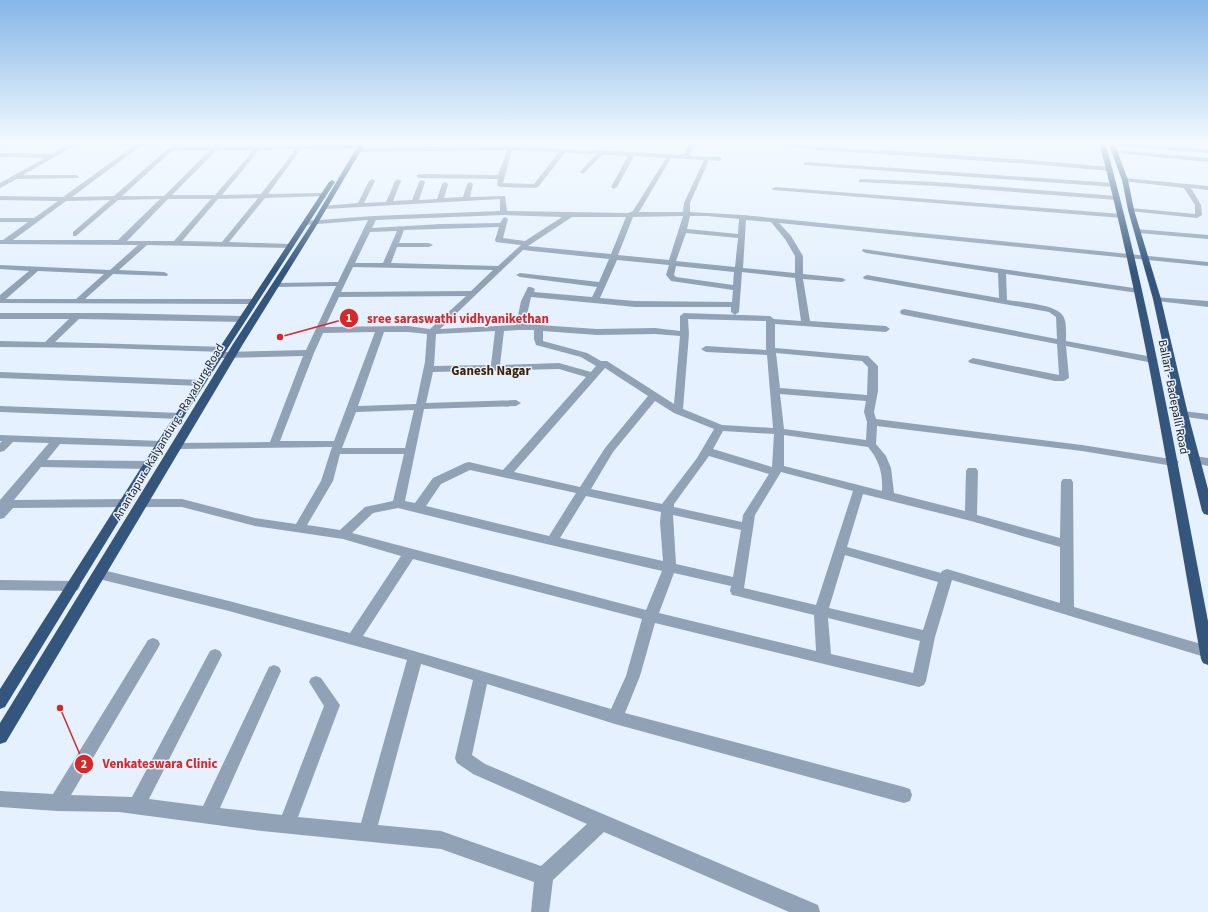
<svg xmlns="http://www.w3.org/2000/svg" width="1208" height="912" font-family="'Source Sans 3',sans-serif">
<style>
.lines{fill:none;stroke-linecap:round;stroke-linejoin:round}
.minor{fill:#91a2b6;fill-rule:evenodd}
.trunk{fill:#34567c;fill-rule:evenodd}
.labels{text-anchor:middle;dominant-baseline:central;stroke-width:3;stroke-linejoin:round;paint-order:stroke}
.street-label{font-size:12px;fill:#1a1e23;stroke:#e5f1fe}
.neighbourhood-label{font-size:13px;font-weight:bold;fill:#402306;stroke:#e5f1fe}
.leader{fill:none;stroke:#d62828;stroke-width:1.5}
.callout-dot{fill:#d62828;stroke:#e5f1fe;stroke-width:1.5}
.mark-label{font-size:12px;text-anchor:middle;font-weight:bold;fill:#fff}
.callout-label{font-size:13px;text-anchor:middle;font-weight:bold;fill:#d62828;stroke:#e5f1fe;stroke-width:3;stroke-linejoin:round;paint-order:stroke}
</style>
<rect width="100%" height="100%" fill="#e5f1fe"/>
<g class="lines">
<g class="minor">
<path d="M2 142H10L0 147V143Z"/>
<path d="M63 142H176L179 144 176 147H214L218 144 220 147 298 146 301 142H307L304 146 353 145 356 147 353 149H301L268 194 323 193 326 195 325 196 265 198 229 242 290 244H293V248L147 245 119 270 164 272 168 274 167 276 113 274 85 299H253L257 302 256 304 0 303V295L29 271 0 269V265L110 270 138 245 0 244V240H3L28 222H0V218H34L58 201 0 200V196L63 197 135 145H76L23 175H76L79 177 78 178 17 179 0 188V183L45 158 0 157V153L51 154 69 144ZM142 145 171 146 114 196 72 197ZM296 149 261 194 222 195 252 159 258 150ZM210 150 164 196H122L172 151ZM217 150H252L248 157 215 195H172ZM258 198 222 242 182 241 218 199ZM160 199 118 240H13L66 201 110 200 73 232V236H76L118 200ZM168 199H211L174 241H127ZM38 271 104 274 76 299H6Z"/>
<path d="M509 142H515L513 146 684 155 689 142H695L690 156 719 157 722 159 719 161 709 160 690 203V212L743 215 1208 262V266L779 223 791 236 803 256V274L842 278 846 280 842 282 803 279 810 321 886 326 890 329 886 332 775 324V348L868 356 878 366V391L874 412 876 419 1082 445 1177 460 1179 462 1177 464 1173 466 1082 451 877 426 876 444 886 456 891 468 894 493 965 511 966 471 968 468H976L978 471 977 515 1060 538 1061 482 1063 479H1071L1073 482 1074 607 1208 646V658L952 580 935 637 926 681 924 685 919 687 655 623 640 676 625 713 904 787 910 789 912 795 910 801 904 803 615 724 487 684 472 755 485 764 818 905 820 912H789L604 832 553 880 549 912H531L534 882 441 849 262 831 119 812 57 811 0 807V791L53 794 148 640 153 638 158 640 160 644 158 648 71 795 132 797 210 651 215 649 220 651 222 655 149 799 203 806 269 667 274 665 279 667 281 671 220 808 282 815 324 706 309 682 311 678 316 676 321 678 340 705 298 817 361 823 407 660 229 611 99 579 94 577 92 574 94 571 99 569 229 601 350 633 401 556 343 539 255 526 182 507H142L138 506 136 503 138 500 142 499H182L255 518 296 524 321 481 332 447 176 449 171 446 176 443 270 442 303 356 222 358 217 355 222 352 306 350 336 286 276 287 272 285 276 283 338 282 368 220 305 225 302 223 305 221 373 216 500 211V199L325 209 323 208V206L358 203 369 181 372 179 375 181 364 203 386 202 395 181 398 179 401 181 393 201 412 200 419 182 422 180 425 182 419 200 437 199 442 184 445 182 448 184 444 198 463 197 467 184 470 182 473 184 470 197 505 196 507 211 628 213 633 211 666 158 634 156 617 187 614 189 611 187 628 156 602 155 583 174 580 172 596 154 565 153 538 187 536 188 500 187 497 185 498 179 419 178 416 176 419 174 498 175 507 150 358 152 355 150 358 148 508 146ZM512 150 559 152 534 184 503 183ZM671 158 704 160 684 203 683 212H639ZM504 215 562 217 525 241 503 238 508 219 505 217 503 218 500 223 441 224 372 228 376 220ZM683 216 669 260 618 255 633 217ZM690 216H707L739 219 738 234 687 229ZM572 217H626L611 254 528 246ZM746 220 771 222 785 239 795 256V273L743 268ZM499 227 495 240 496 242 521 245 498 266 391 263 397 247H429L433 245 429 243H399L404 230ZM397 231 383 263H355L370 232ZM686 233 738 238 735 267 676 261ZM523 250 609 259 599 282 520 273 516 275 520 277 597 287 592 297 534 292 535 289 531 287H528L521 301 516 325 440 329ZM617 260 669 265 666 275 671 281 733 290 732 302 635 301 600 298ZM676 266 734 272 733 285 676 277 674 275ZM353 267 493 270 471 291 341 292ZM742 272 795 278 801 321 774 319 770 316 684 313 680 316V331L655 328 597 329 525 324 531 297 635 307H731V312L735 315 739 312ZM466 296 430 329 408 326 325 327 339 297ZM688 319 766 321V350L706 346 701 349 706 352 767 355 773 428 722 425 683 409 689 334ZM518 330H534V339L536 345 581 357 596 366 591 372 559 363 500 365 504 331ZM495 331 491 365 434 366 436 334ZM543 331 597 335 655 334 680 336 674 404 607 361H601L587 353 543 341ZM375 332 334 441H280L314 353 323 333ZM384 332H408L427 334 425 362 416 404 358 406ZM776 353 862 361 868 367 867 395 780 388ZM605 368 648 396 605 448 580 487 514 472ZM559 369 586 377 503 470 469 462 465 463 433 478 415 503 405 501 424 409 516 406 521 403 516 400 426 403 433 372ZM780 394 866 401 864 412 867 422 866 440 784 429ZM655 401 674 413 714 429 697 458 662 504 591 489 613 452ZM414 410 405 448H342L356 412ZM723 431 774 434 772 467 713 449ZM784 435 868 447C879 460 883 473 882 491L784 466ZM340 454H404L393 501 365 507 340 530 307 525 333 481ZM709 456 769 474 743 515 742 522 674 507V504ZM470 470 576 493 549 536 426 506 441 484ZM781 472 853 491 816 605 744 588 755 515ZM863 494 971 521 1060 547V603L947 569 942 571 941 573 847 547ZM586 496 661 512 660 522 663 561 560 538ZM398 508 495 532 662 571 646 610 352 533 373 513ZM673 515 741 530 733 577 676 564ZM845 555 938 582 923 630 829 608ZM413 559 642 619 626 676 611 709 363 636ZM674 573 731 586 730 591 732 595 737 596 814 615 816 651 659 613ZM828 618 920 641 913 673 831 654ZM421 664 473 680 455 758 457 763 473 774 587 824 541 866 441 831 378 825Z"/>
<path d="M785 142 805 145 1030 160 1110 167 1113 169 1110 171 1030 164 805 149 791 147Z"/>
<path d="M1112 142 1208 149V153L1110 145V143Z"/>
<path d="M1191 142H1208V145Z"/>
<path d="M1116 150 1208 158V162L1114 153 1113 152Z"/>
<path d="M806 162 1114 183 1117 185 1114 187 804 165V163Z"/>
<path d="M1125 178 1208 186V190L1191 188 1201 205 1202 215 1197 218 1129 211 1128 210 1131 208 1195 214V205L1184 188 1123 181V179Z"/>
<path d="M861 179 936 182 1117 196 1120 198 1117 200 936 186 859 182V180Z"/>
<path d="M775 187 1122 214 1125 216 1122 218 773 190 772 189Z"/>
<path d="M1136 229 1208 235V239L1139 233 1135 231Z"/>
<path d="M863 249 1141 289V293H1138L1006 274 1007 300C1020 302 1057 304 1063 316 1067 322 1066 333 1066 341L1153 357 1158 360 1153 363 1066 346 1069 378 1064 381H1055L970 363 968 361 973 358 1059 375 1057 344 904 315 901 314 900 312 901 310 904 309 1057 339 1056 317 1049 312 864 279 863 277 867 275 999 298 998 273 866 253 862 251Z"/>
<path d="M1154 297 1208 301V307L1157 301 1153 299Z"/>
<path d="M0 313H106L242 316 246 319 242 322 79 319 55 342 226 347 228 349 223 352 105 348 0 347V341L45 342 69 319H0Z"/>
<path d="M0 372 201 380 206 383 201 386 0 378Z"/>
<path d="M0 406 180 413 185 416 180 419 0 412Z"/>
<path d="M1183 411 1208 414V420L1179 416 1178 414 1179 412Z"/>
<path d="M0 435 161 441 166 444 161 447 60 444 47 460 148 461 152 462 154 465 152 468 148 469 41 467 14 500 125 499 129 500 131 503 129 506 125 507 13 508 4 518 0 519V500L49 443 13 442 4 451 0 452V443L2 441H0Z"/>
<path d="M1195 456 1208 458V466L1191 462 1189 460 1191 458Z"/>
<path d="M0 580 73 581 78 582 80 586 78 590 73 591 0 590Z"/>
</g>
<g class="trunk">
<path d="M360 142H366L318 223 243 344 6 742 0 744V723L233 344 312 223Z"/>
<path d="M1099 142H1105C1149 300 1177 461 1208 621V665L1203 663 1201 659C1170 486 1144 312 1099 142Z"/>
<path d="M1108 142H1114L1128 180 1134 210 1161 299 1188 414 1208 489V515L1204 514 1202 511 1178 414 1153 299 1128 210 1122 180Z"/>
<path d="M332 180 335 182 168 441 5 707 0 709V689L158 441 329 182Z"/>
</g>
</g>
<linearGradient id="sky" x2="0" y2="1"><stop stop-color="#85b6e7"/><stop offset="0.53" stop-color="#f3f9ff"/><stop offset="1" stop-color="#f3f9ff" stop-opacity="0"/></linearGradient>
<rect width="1208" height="270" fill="url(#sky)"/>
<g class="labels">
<g class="street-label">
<text transform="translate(1173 397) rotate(79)">Ballari - Badepalli Road</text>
<text transform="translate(169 432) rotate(-59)">Anantapur - Kalyandurg - Rayadurg Road</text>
</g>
<g class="neighbourhood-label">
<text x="491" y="371">Ganesh Nagar</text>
</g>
</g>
<path class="leader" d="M280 337L349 318M60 708L84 764"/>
<g class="callout-dot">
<circle cx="280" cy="337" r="4"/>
<circle cx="60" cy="708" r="4"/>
<circle cx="349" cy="318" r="10"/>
<circle cx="84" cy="764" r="10"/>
</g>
<g class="mark-label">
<text x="349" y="322">1</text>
<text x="84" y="768">2</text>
</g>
<g class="callout-label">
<text x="458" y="323">sree saraswathi vidhyanikethan</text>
<text x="160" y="768">Venkateswara Clinic</text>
</g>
</svg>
